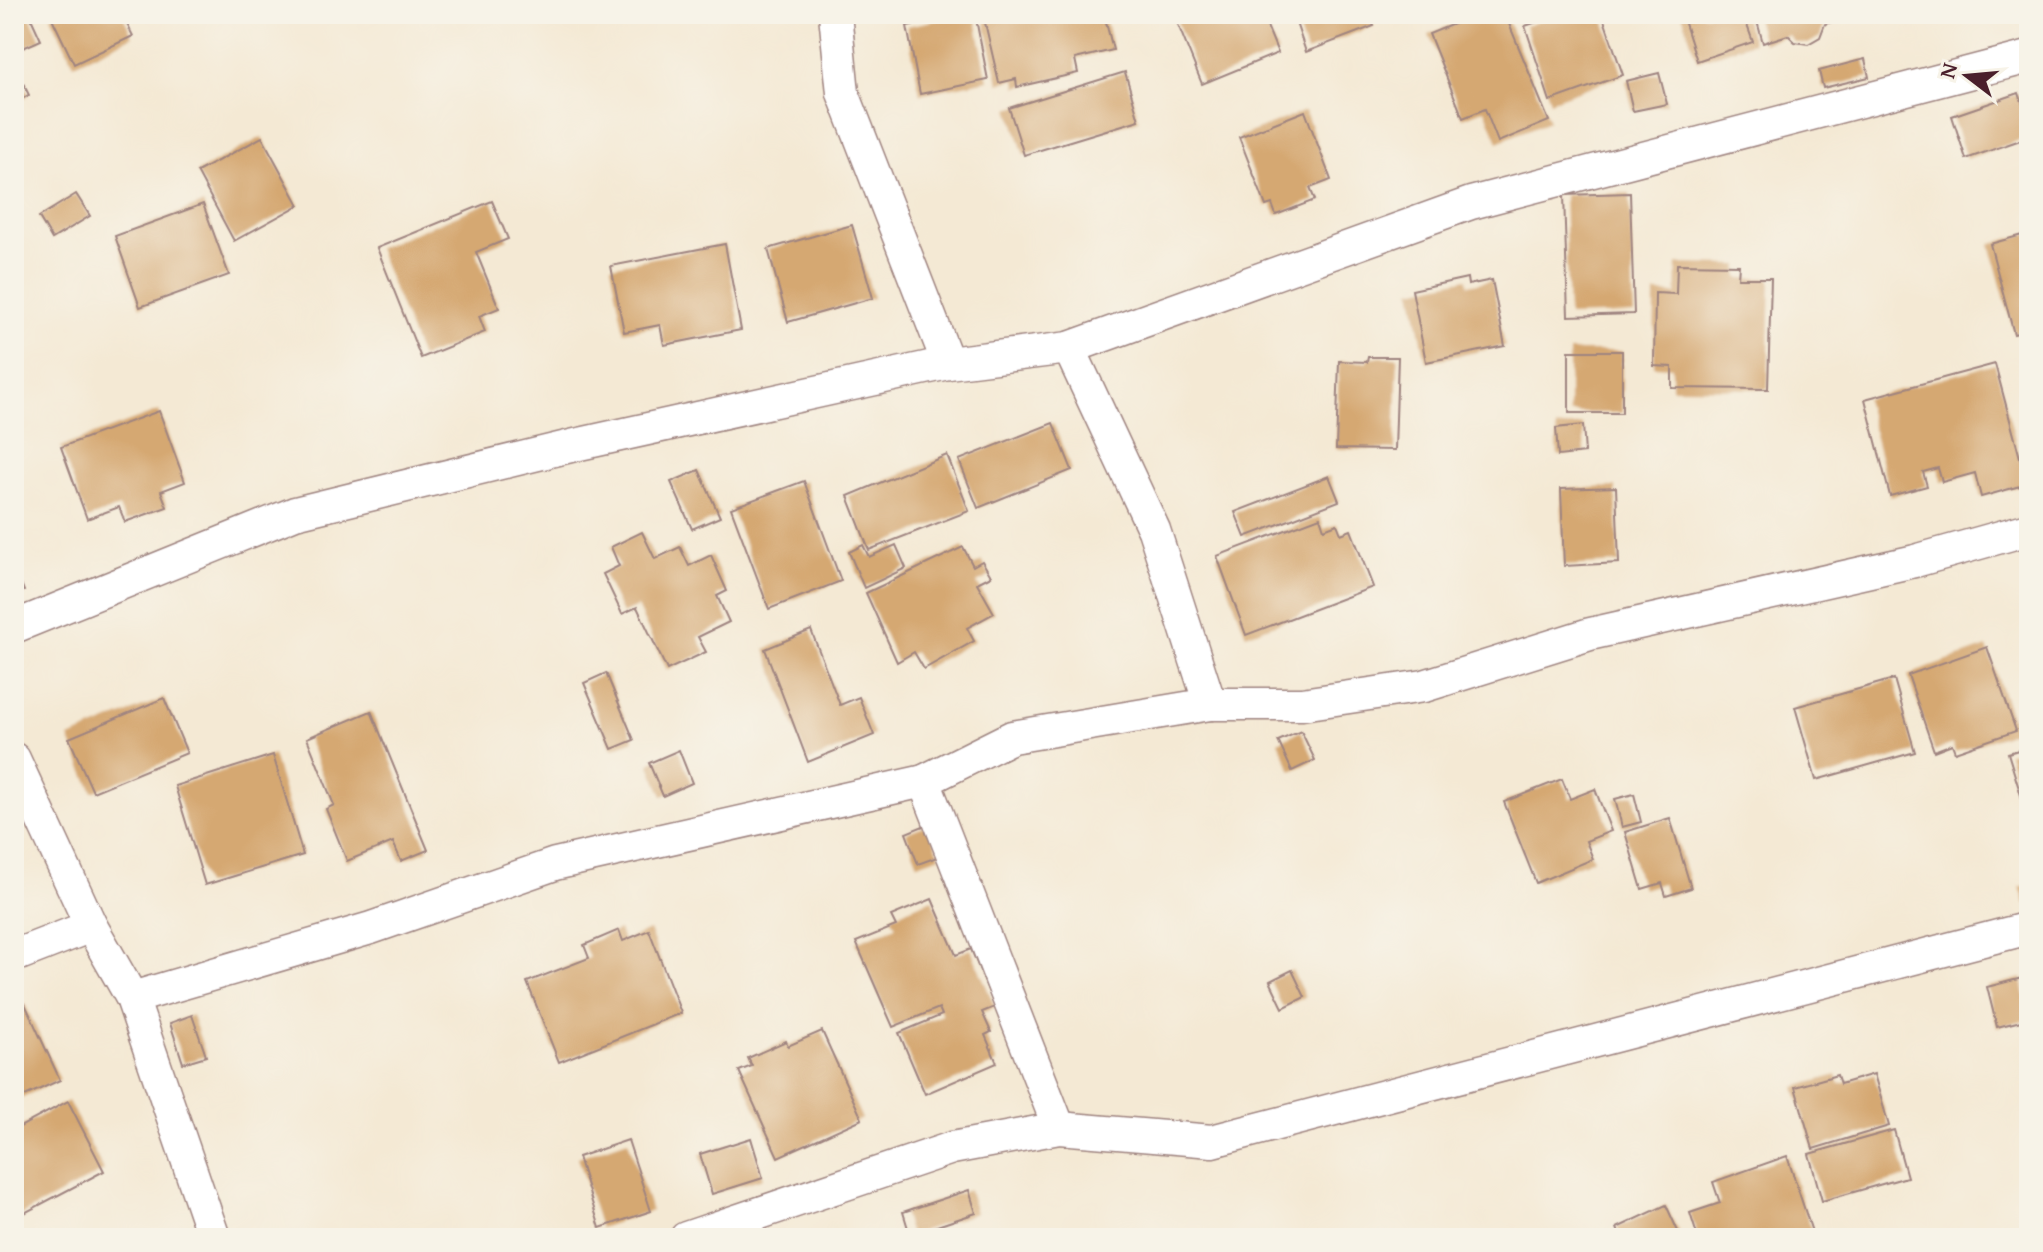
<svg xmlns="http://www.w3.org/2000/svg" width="2043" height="1252" font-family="'Gentium Book Plus',serif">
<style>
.building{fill:#d5a872}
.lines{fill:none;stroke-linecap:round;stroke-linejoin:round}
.street-casing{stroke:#9f8480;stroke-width:35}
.street{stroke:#fff;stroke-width:32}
</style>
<rect width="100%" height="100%" fill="#f7f3e8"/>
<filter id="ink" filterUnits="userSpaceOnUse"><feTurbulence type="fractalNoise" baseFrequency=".0125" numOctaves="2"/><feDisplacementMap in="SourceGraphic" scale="16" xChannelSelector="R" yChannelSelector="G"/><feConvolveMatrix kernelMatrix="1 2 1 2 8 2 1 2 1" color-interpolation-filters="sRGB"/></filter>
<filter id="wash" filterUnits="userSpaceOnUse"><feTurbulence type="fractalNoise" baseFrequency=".006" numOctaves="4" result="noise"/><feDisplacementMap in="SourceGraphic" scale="32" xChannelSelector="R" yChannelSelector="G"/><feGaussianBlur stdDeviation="1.8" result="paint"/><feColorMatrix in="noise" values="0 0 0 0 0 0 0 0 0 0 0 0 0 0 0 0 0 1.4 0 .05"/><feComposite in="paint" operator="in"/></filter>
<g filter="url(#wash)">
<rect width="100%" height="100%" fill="#f4e9d4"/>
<g id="blocks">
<g class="building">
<path d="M56 14H122L133 36 74 64 51 16Z"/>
<path d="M966 14H975L988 80 920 94 907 26Z"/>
<path d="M983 14H1104L1113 50 1075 59 1078 73 1017 87 1016 79 999 83Z"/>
<path d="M1197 14H1262L1278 53 1202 84 1177 22Z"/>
<path d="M1293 14H1369L1374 26 1306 52Z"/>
<path d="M1478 14H1505L1549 121 1498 142 1485 109 1463 118 1429 34Z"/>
<path d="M1561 14H1602L1623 75 1550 101 1525 26Z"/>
<path d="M1682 14H1743L1753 42 1697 61Z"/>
<path d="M1755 14H1854V15L1825 24 1820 37 1808 44 1795 42 1788 35 1763 43Z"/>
<path d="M30 16 41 40 14 52V23Z"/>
<path d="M1865 59 1869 77 1823 88 1819 71Z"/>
<path d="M14 65 29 95 14 103Z"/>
<path d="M1125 72 1139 120 1024 155 1009 108Z"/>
<path d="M1659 73 1667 104 1633 111 1626 81Z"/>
<path d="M2019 93 2029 122V137L1966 159 1952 116Z"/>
<path d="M1305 111 1331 180 1310 188 1315 200 1276 215 1272 204 1266 206 1239 137Z"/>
<path d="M262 137 299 205 234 241 197 172Z"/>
<path d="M1630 193 1634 314 1568 316 1564 195Z"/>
<path d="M76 194 90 216 52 239 39 217Z"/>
<path d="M492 201 508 239 476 252 499 308 479 316 485 332 421 358 377 248Z"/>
<path d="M203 204 229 275 140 307 115 236Z"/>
<path d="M852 225 873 298 788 322 768 249Z"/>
<path d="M2029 233V330L2014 334 1990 244Z"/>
<path d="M725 244 741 330 664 345 660 325 624 332 611 266Z"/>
<path d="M1677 264 1739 265 1738 278H1771L1768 389 1672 388V367L1654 366 1655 293 1676 294Z"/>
<path d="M1467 278 1468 285 1492 280 1505 346 1426 362 1412 290Z"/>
<rect x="1569" y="351" width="53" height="62"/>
<path d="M1368 357H1398L1395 450 1336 449 1339 361 1367 362Z"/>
<path d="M1995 364 2027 484 1981 497 1975 473 1942 482 1938 468 1923 472 1927 486 1890 496 1865 399Z"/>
<path d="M159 411 185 482 161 491 167 507 125 522 119 507 87 519 61 447Z"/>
<path d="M1053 423 1072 470 978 508 959 460Z"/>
<path d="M1583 425 1585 453 1558 456 1556 428Z"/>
<path d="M947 455 969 511 869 550 848 496Z"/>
<path d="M699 470 720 517 692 529 671 482Z"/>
<path d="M1329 476 1339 501 1245 537 1235 512Z"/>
<path d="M804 481 841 581 769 609 731 508Z"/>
<path d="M1616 487 1619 563 1564 566 1561 489Z"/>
<path d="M1320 517 1324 529 1337 524 1341 534 1351 530 1373 587 1246 635 1217 556Z"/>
<path d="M642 532 655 559 680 547 689 566 711 555 727 591 717 596 729 622 698 637 706 652 667 670 637 607 622 614 603 574 619 566 611 547Z"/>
<path d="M863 545 869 557 896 545 906 568 864 588 849 552Z"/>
<path d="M963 547 973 566 982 561 991 576 977 583 994 613 967 628 974 641 924 669 914 652 897 662 866 593Z"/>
<path d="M14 566 24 591 14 596Z"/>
<path d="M811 630 840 705 859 697 874 735 808 762 765 649Z"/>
<path d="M1987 647 2016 731 1955 752 1952 744 1934 751 1908 675Z"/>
<path d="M606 673 634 740 612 749 584 683Z"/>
<path d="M1894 679 1915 752 1816 780 1795 707Z"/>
<path d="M164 698 187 753 93 792 69 738Z"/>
<path d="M371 711 428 850 401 861 393 842 347 861 326 809 334 805 307 738Z"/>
<path d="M1301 731 1315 760 1292 771 1278 741Z"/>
<path d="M2029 747V818H2028L2008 753Z"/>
<path d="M679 750 692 783 663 796 649 763Z"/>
<path d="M273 755 303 855 205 885 175 786Z"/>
<path d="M1562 779 1570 799 1595 789 1611 831 1586 841 1593 859 1536 883 1504 802Z"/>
<path d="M1634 794 1641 822 1622 827 1615 799Z"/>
<path d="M1670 818 1691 888 1666 896 1662 883 1642 889 1625 832Z"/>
<path d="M928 824 940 856 918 864 906 833Z"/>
<path d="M2029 884V903L2026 904 2020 887Z"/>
<path d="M932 899 956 955 971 949 995 1007 982 1012 991 1032 985 1035 997 1063 925 1094 899 1033 942 1015 939 1008 893 1027 856 942 896 926 891 916Z"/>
<path d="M619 930 623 941 649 930 681 1013 559 1062 527 982 589 958 584 945Z"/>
<path d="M1292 970 1305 997 1283 1008 1270 981Z"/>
<path d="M2022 978 2029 1019 1997 1027 1987 987Z"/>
<path d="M25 1004 60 1080 14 1101V1009Z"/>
<path d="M192 1015 206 1056 183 1063 170 1023Z"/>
<path d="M822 1031 862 1119 778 1157 739 1071 752 1066 748 1058 786 1041 788 1046Z"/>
<path d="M1874 1074 1889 1126 1813 1149 1795 1087 1837 1075 1840 1084Z"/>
<path d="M68 1101 104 1171 17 1217 14 1211V1130Z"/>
<path d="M1894 1130 1907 1177 1822 1201 1809 1154Z"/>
<path d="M751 1138 763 1178 712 1194 700 1154Z"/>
<path d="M628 1140 651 1211 600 1228 578 1157Z"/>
<path d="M1787 1156 1814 1238H1698L1690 1213 1720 1203 1713 1182Z"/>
<path d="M969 1190 976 1213 910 1235 903 1212Z"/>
<path d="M1666 1205 1681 1238H1621L1617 1228Z"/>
</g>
</g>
</g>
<g filter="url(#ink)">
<use href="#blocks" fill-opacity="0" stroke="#9f8480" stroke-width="2"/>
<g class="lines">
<defs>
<g id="street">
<path d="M835 14 843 93 948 363"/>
<path d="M1069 348 1154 530 1210 704"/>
<path d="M14 627 295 513 575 445 948 363 1069 348 1471 203 2029 57"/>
<path d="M14 759 91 926 132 998 214 1238"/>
<path d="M924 781 1059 1128"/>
<path d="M14 956 91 926"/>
<path d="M132 998 371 928 555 864 924 781 1012 737 1210 704H1302L1424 686 1590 634 1915 561 2029 529"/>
<path d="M686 1238 952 1148 1059 1128 1212 1141 2029 928"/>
</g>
</defs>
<use href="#street" class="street-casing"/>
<use href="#street" class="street"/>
</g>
</g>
<rect width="2043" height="1252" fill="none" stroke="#f7f3e8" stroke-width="48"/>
<g transform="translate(1967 76) rotate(286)" stroke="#f7f3e8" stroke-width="6" paint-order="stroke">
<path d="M0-6L14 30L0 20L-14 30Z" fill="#4a1f2b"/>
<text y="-12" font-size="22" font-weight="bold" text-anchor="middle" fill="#4a1f2b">N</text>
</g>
</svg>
